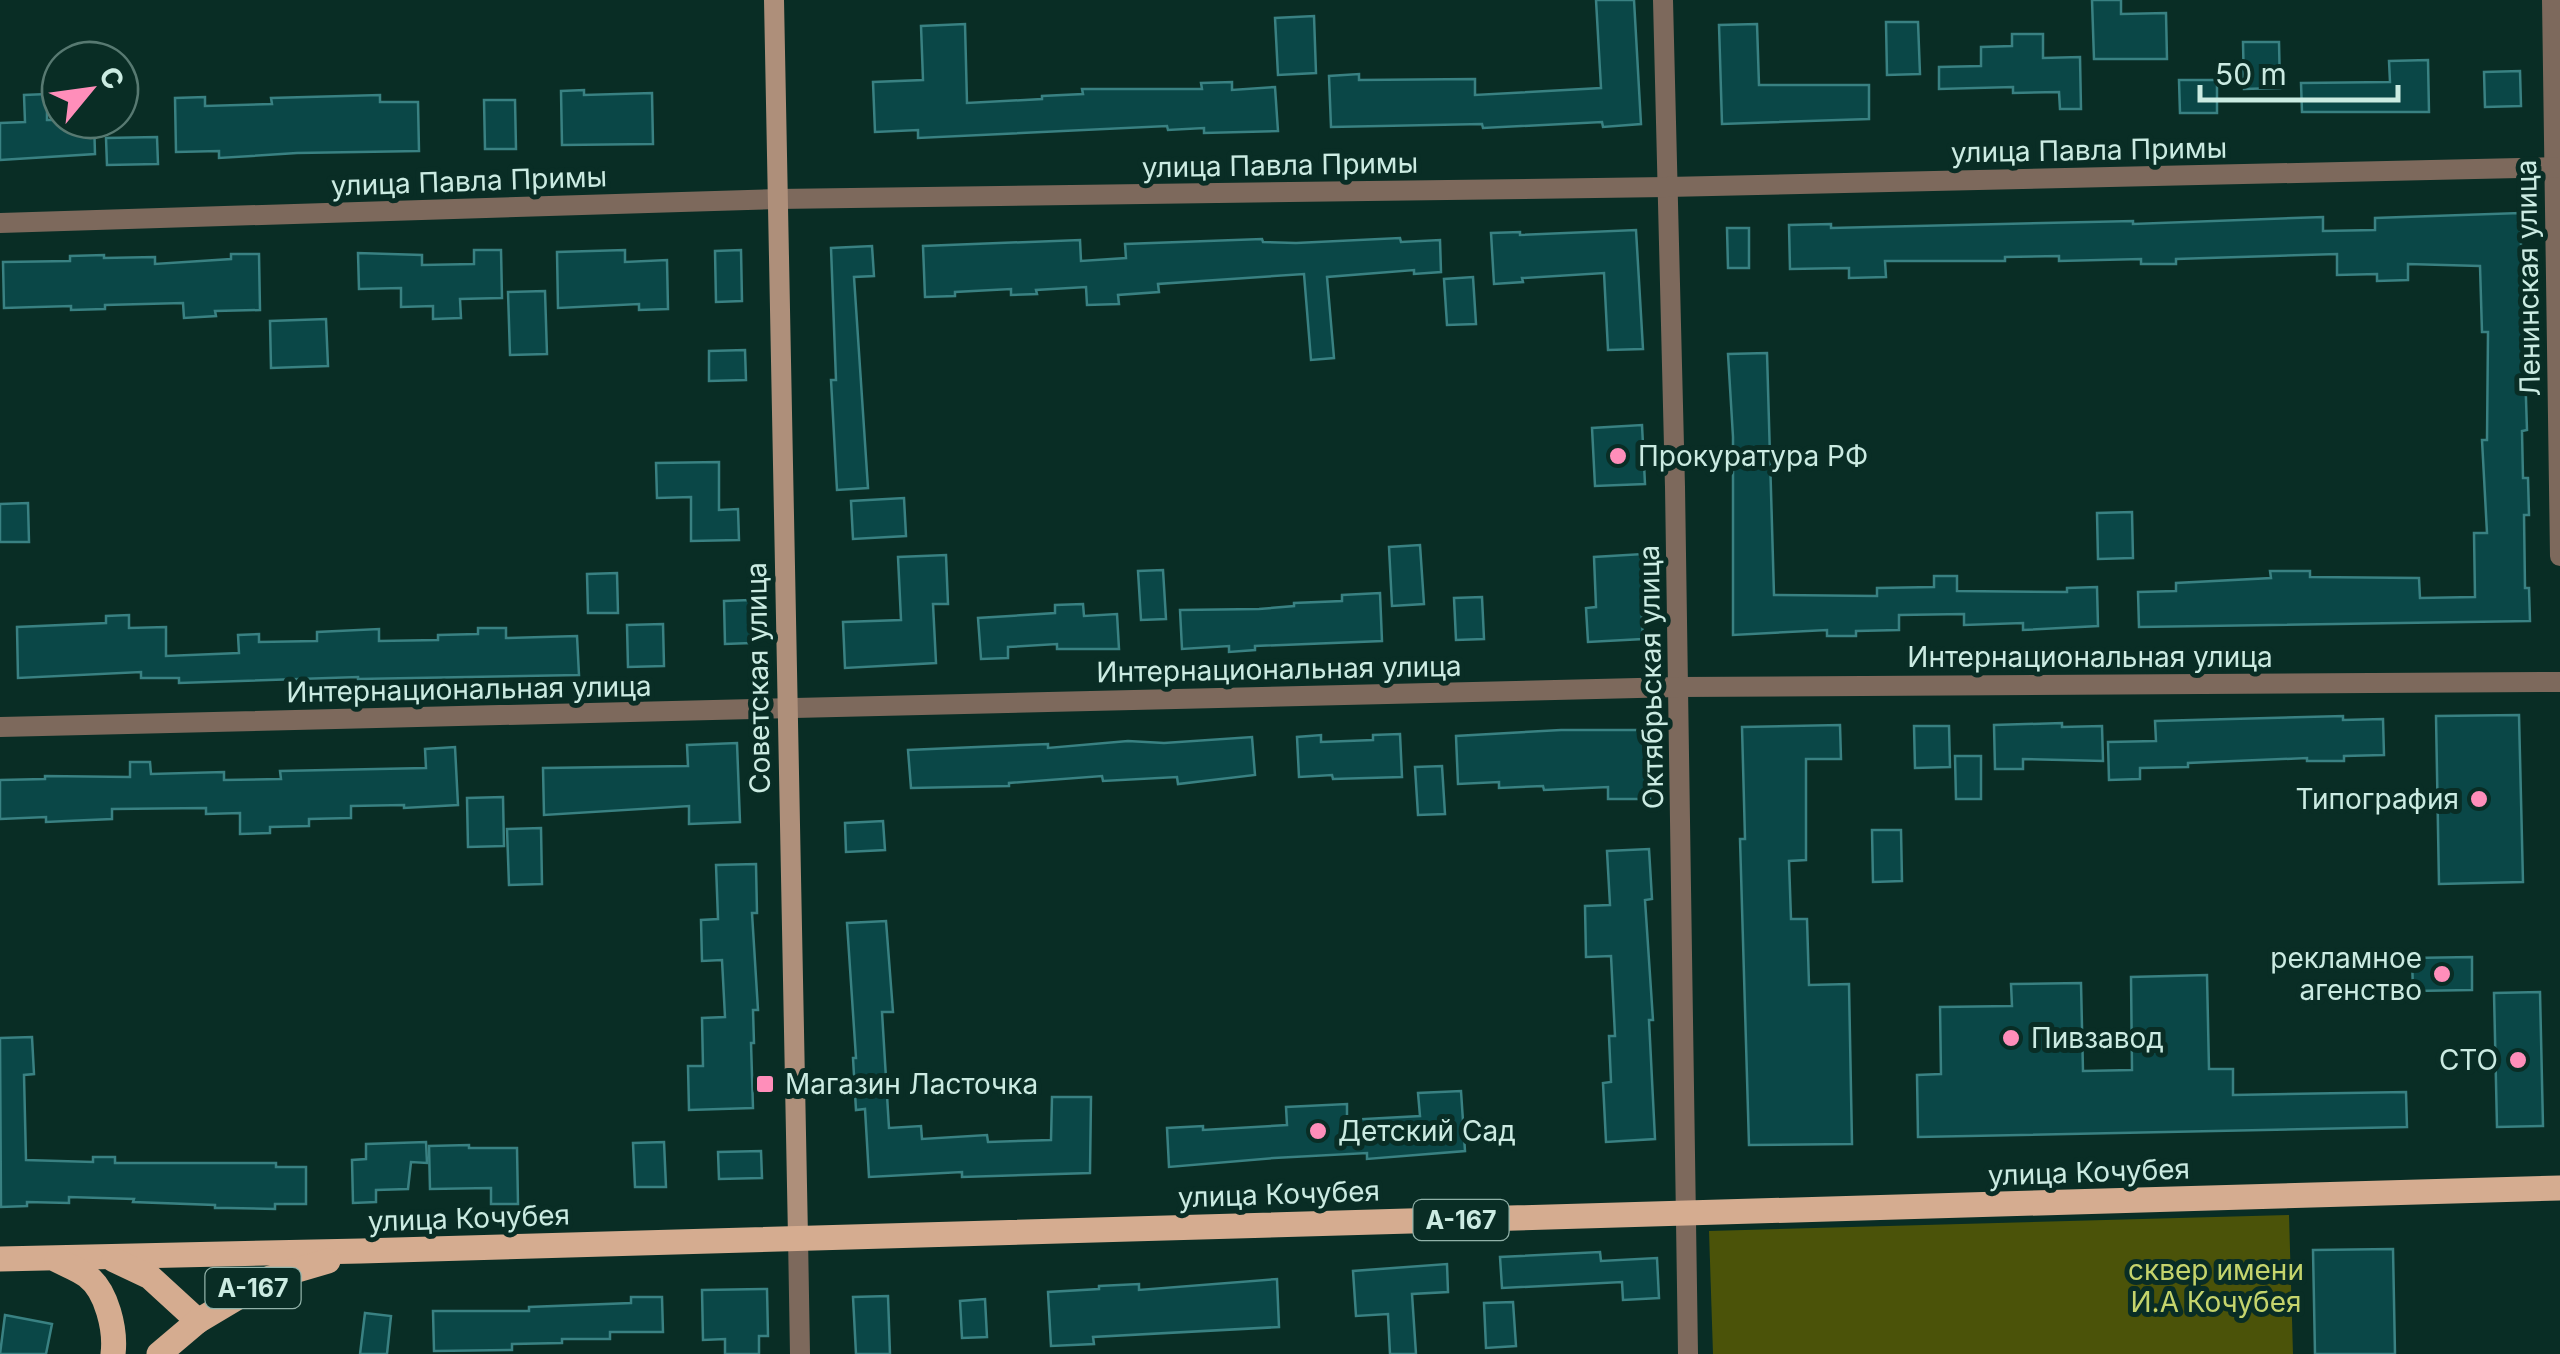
<svg xmlns="http://www.w3.org/2000/svg" width="2560" height="1354" font-family="Inter,sans-serif">
<style>
.green{fill:#4b5309}
.building{fill:#0a4747;stroke:#398182;stroke-width:2.5}
.lines{fill:none;stroke-linecap:round;stroke-linejoin:round}
.street{stroke:#7d695c;stroke-width:20}
.secondary{stroke:#ae8f7a;stroke-width:20}
.primary{stroke:#d5ac90;stroke-width:25}
.poi-dot{fill:#ff8eba;stroke:#092d25;stroke-width:4}
.labels{text-anchor:middle;dominant-baseline:central;stroke-width:10;stroke-linejoin:round;paint-order:stroke}
.shield{fill:#092d25;stroke:#91b2a9;stroke-width:2.5}
.shield-label{font-size:25px;font-weight:bold;fill:#cbebe2}
.street-label{font-size:28px;fill:#cbebe2;stroke:#092d25}
.poi-label{font-size:28px;fill:#cbebe2;stroke:#092d25;text-anchor:start}
.park-label{font-size:28px;fill:#c5d46c;stroke:#092d25}
</style>
<rect width="100%" height="100%" fill="#092d25"/>
<path class="green" d="M2289 1215 2293 1354H1713L1709 1231Z"/>
<g class="building">
<path d="M1596 0H1634L1641 124 1603 127 1602 122 1483 128 1482 124 1331 127 1329 76 1359 74V80L1475 79V95L1601 88Z"/>
<path d="M2092 0H2121V14L2166 13 2167 59H2094Z"/>
<path d="M1314 16 1316 73 1278 75 1275 18Z"/>
<path d="M1886 22H1918L1920 74 1887 75Z"/>
<path d="M965 24 967 103 1042 99V96L1083 94 1082 89H1202L1201 83 1232 82V90L1275 87 1278 131 1204 133V128L1168 130 1167 126 918 138V130L875 132 873 82 923 80 921 26Z"/>
<path d="M1757 24 1759 85H1869V119L1722 124 1719 25Z"/>
<path d="M2012 34H2043V58L2080 57 2081 109H2060L2059 92 2013 93V87L1939 89V67L1981 66V47L2012 46Z"/>
<path d="M2243 42H2279L2280 88 2244 89Z"/>
<path d="M2428 60 2429 112H2302L2301 83 2390 82 2389 61Z"/>
<path d="M2520 71 2521 106 2485 107 2484 72Z"/>
<path d="M2179 80H2217V113H2180Z"/>
<path d="M584 90V95L652 93 653 144 562 145 561 91Z"/>
<path d="M47 94V120H94L95 154 0 160V123L25 122 24 95Z"/>
<path d="M380 95V102H418L419 151 297 153 219 158V151L176 152 175 98 205 97V106L272 104 271 98Z"/>
<path d="M484 100H515L516 149H485Z"/>
<path d="M157 137 158 164 107 165 106 138Z"/>
<path d="M2520 213 2527 430 2522 431 2523 478H2528L2529 515H2524L2525 588H2529L2530 621 2139 627 2138 592 2176 591V583L2271 578 2270 571H2310V577L2419 578 2420 598 2475 597 2474 533H2487L2482 440H2487L2488 332H2482L2480 266 2408 264V280L2377 281V274L2337 275V254L2176 259V264H2141V259L2059 261V256L2005 257V261H1885L1886 277 1849 278V268L1790 269 1789 225 1831 224V228L2133 221V224L2323 217V231L2375 230V218Z"/>
<path d="M1727 228H1749V268H1728Z"/>
<path d="M1636 230 1643 349 1608 350 1604 273 1522 278 1523 282 1494 284 1491 233 1520 232V235Z"/>
<path d="M1400 238 1401 242 1440 240 1441 272 1414 274V270L1327 277 1334 358 1311 360 1304 274 1158 284 1159 292 1118 295 1119 304 1087 305 1086 287 1036 290 1037 294 1011 295V289L955 292V296L925 297 923 246 1080 240 1081 261 1126 258 1125 244 1262 239 1263 242 1296 243Z"/>
<path d="M872 246 874 276 854 277 868 488 837 490 831 380H836L831 248Z"/>
<path d="M474 250H501L502 298 460 299 461 318 433 319V306L401 307V288L359 289 358 253 422 255V265L474 264Z"/>
<path d="M625 250V262L667 260 668 309 639 310V304L558 308 557 252Z"/>
<path d="M741 250 742 301 716 302 715 251Z"/>
<path d="M231 254H259L260 310 215 311 216 316 184 318 183 303 105 305V309L71 310V306L4 308 3 262 70 261V256L104 255V258L155 257V264L231 259Z"/>
<path d="M1473 277 1476 324 1447 325 1444 279Z"/>
<path d="M545 291 547 354 510 355 508 292Z"/>
<path d="M326 319 328 366 271 368 270 321Z"/>
<path d="M745 350 746 380 709 381V351Z"/>
<path d="M1767 353 1774 595 1877 596V588L1934 587V576H1957V591L2067 592V588L2097 587 2098 626 2023 630V623L1964 625V614L1899 615V630L1856 631V636H1827V630L1733 635V437L1728 354Z"/>
<path d="M1642 425 1645 484 1595 486 1592 428Z"/>
<path d="M719 462V510L738 509 739 540 691 541V497L657 498 656 463Z"/>
<path d="M904 498 906 536 853 539 851 501Z"/>
<path d="M28 503 29 542H0V504Z"/>
<path d="M2132 512 2133 558 2098 559 2097 513Z"/>
<path d="M1420 545 1424 604 1392 606 1389 547Z"/>
<path d="M1643 554 1646 600H1641L1643 639 1588 642 1586 608 1596 607 1594 557Z"/>
<path d="M946 555 948 604H933L936 663 845 668 843 622 901 620 898 557Z"/>
<path d="M1163 570 1166 619 1141 620 1138 571Z"/>
<path d="M617 573 618 613H588L587 574Z"/>
<path d="M1380 593 1382 641 1255 646V650L1229 652V646L1182 649 1180 610 1259 609 1294 606V603L1342 601V595Z"/>
<path d="M1482 597 1484 639 1456 640 1454 598Z"/>
<path d="M750 600 751 643 725 644 724 601Z"/>
<path d="M1083 604 1084 616 1117 614 1119 649H1057V644L1008 647V658L981 659 978 618 1055 613V605Z"/>
<path d="M129 615V628L166 627V656L239 653 238 635 259 634V642L317 641V632L379 629V641L438 640V635L478 634V628H506V638L577 636 579 675 358 679V677L179 683V678H141V672L18 678 17 627 106 623V616Z"/>
<path d="M663 624 664 666 628 667 627 625Z"/>
<path d="M2519 715 2523 882 2439 884 2436 716Z"/>
<path d="M2343 716V720L2383 719 2384 755 2344 756V761H2307V758L2188 763V767L2140 768V779L2109 780 2108 742 2156 741 2155 721Z"/>
<path d="M2062 723V727L2102 726 2103 761 2023 759V769H1995L1994 725Z"/>
<path d="M1840 725 1841 759H1806V860L1789 861 1791 919H1807L1809 985 1849 984 1852 1144 1749 1145 1740 839H1745L1742 727Z"/>
<path d="M1914 726H1949L1950 767 1915 768Z"/>
<path d="M1561 730H1650V799H1608V787L1544 790 1543 786 1499 788V782L1458 784 1456 736Z"/>
<path d="M1400 734 1402 777 1333 779 1332 775 1299 777 1297 737 1321 735V742L1373 740V735Z"/>
<path d="M1252 737 1255 775 1178 784 1177 777 1103 781 1102 776 1009 783V786L911 788 908 750 1048 744V748L1128 741 1164 743Z"/>
<path d="M737 743 740 822 689 824V806L544 815 543 768 688 766 687 745Z"/>
<path d="M455 747 458 805 404 808V805L351 806V818L309 819V826L270 827V833L240 834V813L206 814V808L112 809V819L67 821 46 822V817L0 819V780L45 779V776L130 777V762H150L151 774 224 772V780L281 779 280 771 426 768 425 749Z"/>
<path d="M1955 756H1981V799H1956Z"/>
<path d="M1442 766 1445 814 1418 815 1415 767Z"/>
<path d="M503 797 504 846 468 847 467 798Z"/>
<path d="M883 821 885 850 846 852 845 823Z"/>
<path d="M541 828 542 884 509 885 507 829Z"/>
<path d="M1872 830H1901L1902 881 1873 882Z"/>
<path d="M1649 849 1652 899 1645 900 1653 1020H1649L1655 1139 1606 1142 1603 1083 1611 1082 1609 1036H1615L1611 956 1586 957 1585 906 1610 905 1607 851Z"/>
<path d="M756 864 757 913H752L758 1010H753L754 1043H751L753 1108 689 1110 688 1066H703L702 1018 725 1017 722 960 702 961 701 920 718 919 716 865Z"/>
<path d="M886 921 893 1012H882L889 1128 921 1126 922 1139 987 1135 988 1142 1051 1140 1052 1097H1091L1090 1173 962 1177V1172L869 1177 865 1109 856 1110 853 1058H856L847 923Z"/>
<path d="M2472 957V990L2413 991 2412 958Z"/>
<path d="M2207 975 2209 1069H2233V1095L2406 1092 2407 1127 1918 1137 1917 1075 1941 1074 1940 1007 2012 1006 2011 984 2081 983 2083 1071 2132 1070 2131 977Z"/>
<path d="M2540 992 2543 1126 2497 1127 2494 993Z"/>
<path d="M32 1037 34 1074 24 1075 26 1160 93 1162V1157H115V1163H276V1167H306V1204H275V1209L228 1208H215V1205L133 1202 134 1199 69 1197V1203L27 1202V1206L1 1207 0 1038Z"/>
<path d="M1461 1091 1465 1151 1367 1159V1153L1274 1158 1169 1167 1167 1128 1203 1126V1130L1287 1125 1286 1107 1347 1104V1120L1420 1116 1418 1093Z"/>
<path d="M426 1142 427 1163 411 1162 408 1189 376 1190V1202L353 1203 352 1160 366 1159V1144Z"/>
<path d="M664 1142 666 1187H635L633 1143Z"/>
<path d="M469 1145V1148H517L518 1204H491V1188L430 1189 429 1146Z"/>
<path d="M761 1151 762 1178 719 1179 718 1152Z"/>
<path d="M2393 1249 2395 1354H2315L2313 1250Z"/>
<path d="M1600 1252 1601 1261 1657 1258 1659 1298 1623 1300 1622 1282 1502 1288 1500 1257Z"/>
<path d="M1447 1264 1448 1292 1412 1294 1416 1354H1390L1388 1314 1356 1316 1353 1271Z"/>
<path d="M1277 1279 1279 1327 1093 1337 1094 1344 1051 1346 1048 1292 1099 1289V1286L1139 1284V1290Z"/>
<path d="M767 1289 768 1336H759V1354H725V1339L703 1340 702 1290Z"/>
<path d="M888 1296 890 1354H856L853 1297Z"/>
<path d="M631 1297H662L663 1332H610V1339H562V1343L512 1344V1350L434 1351 433 1311H529V1307L631 1303Z"/>
<path d="M985 1299 987 1337 962 1338 960 1301Z"/>
<path d="M1513 1302 1516 1346 1486 1348 1484 1303Z"/>
<path d="M365 1313 391 1316 387 1354H360Z"/>
<path d="M5 1315 52 1324 46 1354H0Z"/>
</g>
<g class="lines">
<g class="street">
<path d="M1663 0 1675 487 1688 1354"/>
<path d="M2552 0 2560 556"/>
<path d="M0 223 777 199 1667 187 2560 167"/>
<path d="M0 727 1679 687 2560 682"/>
<path d="M798 1237 800 1354"/>
</g>
<path class="secondary" d="M774 0 798 1237"/>
<g class="primary">
<path d="M0 1259 361 1251 2560 1188"/>
<path d="M57 1260C66 1265 78 1269 87 1276 107 1291 116 1330 113 1354"/>
<path d="M114 1260 150 1277 198 1321"/>
<path d="M159 1354 198 1321 270 1278 328 1261"/>
</g>
</g>
<g class="poi-dot">
<circle cx="1618" cy="456" r="10"/>
<circle cx="2479" cy="799" r="10"/>
<circle cx="2442" cy="974" r="10"/>
<circle cx="2011" cy="1038" r="10"/>
<circle cx="2518" cy="1060" r="10"/>
<rect x="755" y="1074" width="20" height="20" rx="5"/>
<circle cx="1318" cy="1131" r="10"/>
</g>
<g class="labels">
<g class="shield">
<rect x="1413.5" y="1200" width="95" height="40" rx="8"/>
<rect x="205.5" y="1268" width="95" height="40" rx="8"/>
</g>
<g class="shield-label">
<text x="1461" y="1220">А-167</text>
<text x="253" y="1288">А-167</text>
</g>
<g class="street-label">
<text transform="translate(2089 150) rotate(-1)">улица Павла Примы</text>
<text transform="translate(1280 165) rotate(-1)">улица Павла Примы</text>
<text transform="translate(469 181) rotate(-2)">улица Павла Примы</text>
<text transform="translate(2528 278) rotate(-91)">Ленинская улица</text>
<text x="2090" y="657">Интернациональная улица</text>
<text transform="translate(1279 669) rotate(-1)">Интернациональная улица</text>
<text transform="translate(1651 677) rotate(-91)">Октябрьская улица</text>
<text transform="translate(758 678) rotate(-91)">Советская улица</text>
<text transform="translate(469 689) rotate(-1)">Интернациональная улица</text>
<text transform="translate(2089 1172) rotate(-2)">улица Кочубея</text>
<text transform="translate(1279 1194) rotate(-2)">улица Кочубея</text>
<text transform="translate(469 1218) rotate(-2)">улица Кочубея</text>
</g>
<g class="poi-label">
<text x="1638" y="456">Прокуратура РФ</text>
<text x="2459" y="799" text-anchor="end">Типография</text>
<text x="2422" y="958" text-anchor="end">рекламное<tspan x="2422" dy="32">агенство</tspan></text>
<text x="2031" y="1038">Пивзавод</text>
<text x="2498" y="1060" text-anchor="end">СТО</text>
<text x="785" y="1084">Магазин Ласточка</text>
<text x="1338" y="1131">Детский Сад</text>
</g>
<g class="park-label">
<text x="2216" y="1270">сквер имени<tspan x="2216" dy="32">И.А Кочубея</tspan></text>
</g>
</g>
<g transform="translate(90 90) rotate(61)"><circle r="48" fill="#092d25" stroke="#577971" stroke-width="2.5"/>
<path d="M0-8L18 38L0 25L-18 38Z" fill="#ff8eba"/>
<text y="-15" font-size="28" font-weight="bold" text-anchor="middle" fill="#cbebe2">С</text>
</g>
<path d="M2200 85v15h198v-15" fill="none" stroke="#cbebe2" stroke-width="5"/>
<text x="2215" y="85" font-size="30" fill="#cbebe2" stroke="#092d25" stroke-width="8" paint-order="stroke">50 m</text>
</svg>
